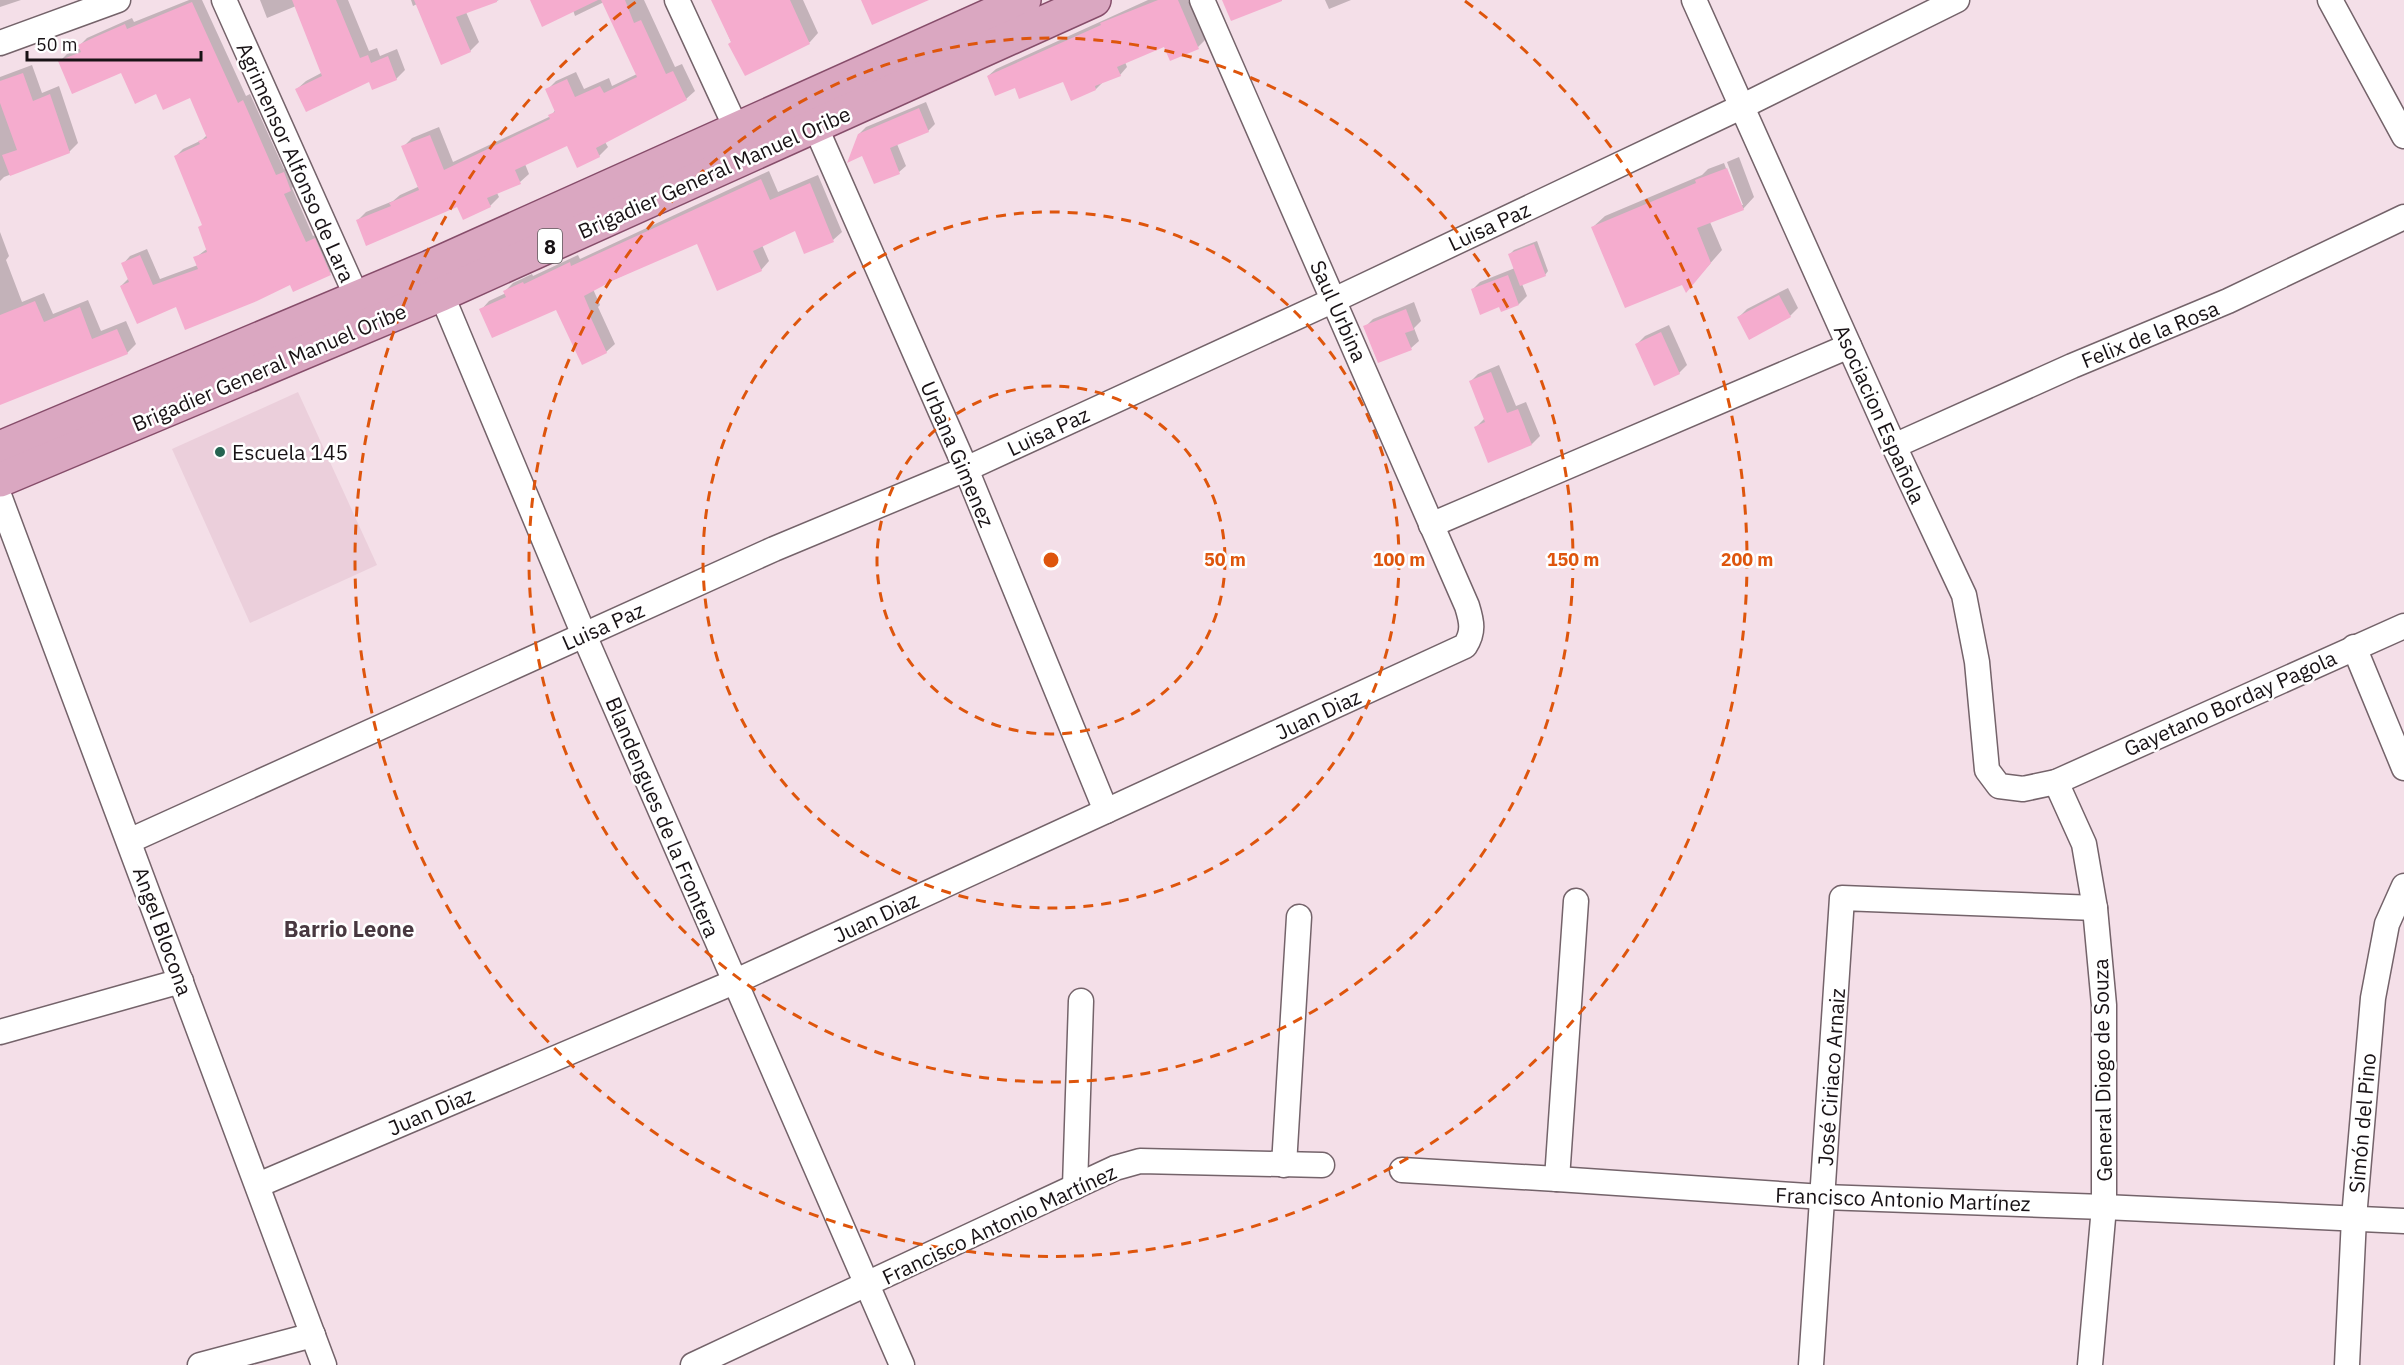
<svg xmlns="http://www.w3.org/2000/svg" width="2404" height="1365" font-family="'IBM Plex Sans',sans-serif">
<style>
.built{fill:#ebcfdb}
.shadow{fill:#0003}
.building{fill:#f5acce}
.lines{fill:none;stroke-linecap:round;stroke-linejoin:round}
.minor-casing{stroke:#74636a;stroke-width:27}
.primary-casing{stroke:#864d6a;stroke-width:36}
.minor{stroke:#fff;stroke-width:24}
.primary{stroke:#daa7c1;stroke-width:33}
.ring{fill:none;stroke:#de550c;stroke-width:3;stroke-dasharray:10 8}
.poi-dot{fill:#256451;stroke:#fff;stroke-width:2}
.labels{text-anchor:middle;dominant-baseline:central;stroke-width:5;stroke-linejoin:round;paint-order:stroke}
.shield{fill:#fff;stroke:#5d595b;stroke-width:1.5}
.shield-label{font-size:20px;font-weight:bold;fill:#181215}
.street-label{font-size:21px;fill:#181215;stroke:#fff}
.poi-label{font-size:21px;fill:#181215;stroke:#fff;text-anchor:start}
.neighbourhood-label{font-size:22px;font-weight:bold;fill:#483840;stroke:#fff}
.centre{fill:#de550c;stroke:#fff;stroke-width:3}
.ring-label{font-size:18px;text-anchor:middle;font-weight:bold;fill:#de550c;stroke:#fff;stroke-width:5;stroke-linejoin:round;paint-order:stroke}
</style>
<rect width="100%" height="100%" fill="#f4dfe8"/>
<path class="built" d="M298 392 377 565 250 623 172 449Z"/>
<g class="shadow">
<path d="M0 0H21L0 7Z"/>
<path d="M189 0H202L246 96 250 94 284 169 291 166 298 182 292 188 313 236 322 232 338 266 330 273 294 290 291 283 177 305 121 286 129 278 123 264 130 256 147 249 160 279 198 265 195 258 208 248 203 224 176 156 183 149 202 140 208 134 191 96 157 92 122 71 60 61 67 54 81 48 80 45 87 38 132 18 134 22Z"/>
<path d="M260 0H348L369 51 377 48 380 56 397 49 405 70 396 79H370L297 89 306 81 323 72 296 6 267 18Z"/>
<path d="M411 0H499L466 12 479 42 470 51 417 4 413 6Z"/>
<path d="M531 0H644L675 67 682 64 695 91 686 99 605 142 608 147 599 156 568 144 525 164 529 174 520 182 497 193 499 197 490 206 458 205 357 221 366 212 393 201 400 195 420 186 403 147 412 138 439 127 453 162 551 116 556 109 547 90 556 81 576 72 584 89 609 78 612 86 637 74 604 2 575 16 573 10Z"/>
<path d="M713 0H803L818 33 810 42 745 74Z"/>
<path d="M1148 0H1188L1205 40 1198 47 1165 45 1125 62 1127 67 1120 75 1103 82 1096 89 1064 80 1016 86 988 76 996 69Z"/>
<path d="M1325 0H1351L1329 9Z"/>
<path d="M32 65 42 93 59 86 78 143 69 152 4 177 0 181V77Z"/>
<path d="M926 102 935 124 928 131 897 144 906 166 899 172 859 134 866 127Z"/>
<path d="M1739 157 1754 197 1743 209 1710 222 1722 250 1686 291 1683 283 1593 227 1605 216 1702 175 1708 169 1724 163 1740 205H1743L1727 162Z"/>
<path d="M769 171 778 192 818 175 842 232 833 240 796 229 762 245 769 261 761 270 697 242 593 289 600 305 598 307 615 344 606 352 557 308 481 310 489 301 506 293 505 291 513 283 532 274 533 276 578 255 580 259Z"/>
<path d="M0 232 9 256 6 260 22 302 44 293 53 314 88 300 101 331 126 321 136 344 127 353 0 396Z"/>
<path d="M1537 241 1548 271 1545 275 1522 284 1527 296 1519 304 1501 310 1500 305 1472 290 1480 282 1515 268 1510 254 1514 250Z"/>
<path d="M1788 288 1798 308 1790 316 1739 317 1747 309Z"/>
<path d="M1414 302 1421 321 1414 328 1419 341 1411 348 1365 327 1373 319Z"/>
<path d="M1669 325 1687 365 1679 373 1637 344 1645 336Z"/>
<path d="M1499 365 1516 406 1526 402 1540 436 1532 444 1476 427 1485 418 1470 382 1478 374Z"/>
</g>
<g class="building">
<path d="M292 0H336L360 58 368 55 371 63 388 56 397 80 372 90 369 82 306 112 295 89 322 76Z"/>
<path d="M414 0H497V2L456 17 471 52 441 65Z"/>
<path d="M530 0H598L542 27Z"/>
<path d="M601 0H625L634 23 641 20 666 74 673 71 687 100 596 148 600 157 577 168 567 146 515 170 521 184 487 198 491 207 463 220 457 207 366 246 356 220 391 206 389 203 419 190 401 146 430 135 444 170 550 119 548 115 555 112 545 89 567 79 575 97 600 86 604 93 637 77Z"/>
<path d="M711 0H790L810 44 745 76 728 44 731 42Z"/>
<path d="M861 0H929L872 25Z"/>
<path d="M1158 0H1178L1199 49 1170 61 1164 47 1117 67 1121 76 1095 86 1096 90 1071 101 1063 82 1019 99 1015 88 995 96 987 76 1101 25 1100 23Z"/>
<path d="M1222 0H1282V1L1231 21Z"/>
<path d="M192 2 238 103 243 100 276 175 284 172 291 191 284 194 306 242 315 238 331 275 293 292 290 285 257 301 185 330 176 307 137 324 120 286 129 282 121 263 140 255 153 285 198 269 193 257 207 252 198 227 202 225 174 156 200 144 198 141 207 138 190 98 163 110 156 94 135 104 121 73 72 94 58 61 81 52 78 45 95 37 125 24 127 29Z"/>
<path d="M23 73 33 101 50 94 70 153 10 176 2 155 17 150 0 103V81Z"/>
<path d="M919 108 929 132 890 148 900 174 874 184 862 156 847 163 858 134Z"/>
<path d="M1727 168 1744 210 1697 228 1711 263 1686 293 1682 285 1625 308 1591 227 1696 183 1695 180Z"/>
<path d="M761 179 770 200 810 183 834 242 804 254 795 231 753 251 762 271 717 291 697 244 614 280 584 296 592 315 590 316 607 353 582 365 556 310 492 338 479 309 506 297 503 291 523 282 524 284 570 262 571 266Z"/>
<path d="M1534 244 1546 276 1520 286 1508 254Z"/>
<path d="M1508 275 1519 305 1501 312 1499 307 1480 315 1471 289Z"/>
<path d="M1779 295 1791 317 1749 340 1737 317Z"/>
<path d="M35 301 44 322 80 307 92 339 117 329 128 354 0 405V315Z"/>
<path d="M1406 309 1414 330 1405 333 1412 350 1378 363 1363 326Z"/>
<path d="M1661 332 1680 374 1654 386 1635 344Z"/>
<path d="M1491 372 1507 413 1518 409 1532 445 1488 463 1474 427 1485 422 1469 381Z"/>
</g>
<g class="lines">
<defs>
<g id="minor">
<path d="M224 0 364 313"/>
<path d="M677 0 743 143"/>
<path d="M1694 0 1894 446 1964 595 1977 662 1987 770 1999 786 2023 789 2056 782 2404 626"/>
<path d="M2330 0 2404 136"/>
<path d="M0 43 118 0"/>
<path d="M809 112 966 469 1106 811"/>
<path d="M435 279 584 635 902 1365"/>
<path d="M1894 446 2072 366 2228 301 2404 217"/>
<path d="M0 498 324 1365"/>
<path d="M1431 525 1849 346"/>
<path d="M2354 647 2404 768"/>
<path d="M2056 782 2084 844 2095 908 2104 1005V1207L2090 1365"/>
<path d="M129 841 774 549 966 469 1334 300 1741 107 1957 0"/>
<path d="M0 1032 181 981"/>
<path d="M1284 1165 1299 917"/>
<path d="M1402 1170 1557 1179 1823 1197 2104 1207 2404 1221"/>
<path d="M1557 1179 1576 901"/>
<path d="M258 1185 734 982 1465 646C1474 632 1472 622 1467 606L1202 0"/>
<path d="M1075 1187 1081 1001"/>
<path d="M200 1365 313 1335"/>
<path d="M693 1365 1115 1168 1140 1161 1322 1165"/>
<path d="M1811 1365 1842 898 2095 908"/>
<path d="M2347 1365 2354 1218 2373 998 2387 924 2404 886"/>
</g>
<g id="primary">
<path d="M0 448 430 267 1024 0"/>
<path d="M0 480 442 294 1094 0"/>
</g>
</defs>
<use href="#minor" class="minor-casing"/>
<use href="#primary" class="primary-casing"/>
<use href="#minor" class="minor"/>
<use href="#primary" class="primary"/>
</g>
<g class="ring">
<circle cx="1051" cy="560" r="174"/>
<circle cx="1051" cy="560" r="348"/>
<circle cx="1051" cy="560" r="522"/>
<path d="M1465 1A696 696 0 1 1 637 1"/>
</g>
<circle class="poi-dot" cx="220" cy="452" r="6"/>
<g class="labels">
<rect class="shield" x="538" y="229" width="24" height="34" rx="4.5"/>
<g class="shield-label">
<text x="550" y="246">8</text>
</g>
<g class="street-label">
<text transform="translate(296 162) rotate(66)">Agrimensor Alfonso de Lara</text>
<text transform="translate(714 172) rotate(-24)">Brigadier General Manuel Oribe</text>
<text transform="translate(1489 226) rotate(-25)">Luisa Paz</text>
<text transform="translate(1339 311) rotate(66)">Saul Urbina</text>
<text transform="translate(2150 334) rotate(-22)">Felix de la Rosa</text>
<text transform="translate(269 367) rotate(-23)">Brigadier General Manuel Oribe</text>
<text transform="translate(1880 414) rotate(66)">Asociacion Española</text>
<text transform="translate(1048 431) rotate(-25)">Luisa Paz</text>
<text transform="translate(958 454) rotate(67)">Urbana Gimenez</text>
<text transform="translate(603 626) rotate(-24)">Luisa Paz</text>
<text transform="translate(2230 703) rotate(-24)">Gayetano Borday Pagola</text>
<text transform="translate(1318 714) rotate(-25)">Juan Diaz</text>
<text transform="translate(663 817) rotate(67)">Blandengues de la Frontera</text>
<text transform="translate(876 917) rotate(-25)">Juan Diaz</text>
<text transform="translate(163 931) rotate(70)">Angel Blocona</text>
<text transform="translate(2102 1070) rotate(-91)">General Diogo de Souza</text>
<text transform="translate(1831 1077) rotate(-86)">José Ciriaco Arnaiz</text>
<text transform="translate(431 1111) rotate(-23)">Juan Diaz</text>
<text transform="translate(2362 1123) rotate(-85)">Simón del Pino</text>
<text transform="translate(1903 1199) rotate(2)">Francisco Antonio Martínez</text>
<text transform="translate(999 1224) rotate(-25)">Francisco Antonio Martínez</text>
</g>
<g class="poi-label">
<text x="232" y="452">Escuela 145</text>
</g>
<g class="neighbourhood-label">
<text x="349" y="928">Barrio Leone</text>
</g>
</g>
<circle cx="1051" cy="560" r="9" class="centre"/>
<g class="ring-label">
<text x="1225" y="566">50 m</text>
<text x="1399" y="566">100 m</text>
<text x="1573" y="566">150 m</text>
<text x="1747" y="566">200 m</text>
</g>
<path d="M27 51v9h174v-9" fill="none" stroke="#181215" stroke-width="3"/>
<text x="36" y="51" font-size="18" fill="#181215" stroke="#ffffff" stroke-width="4.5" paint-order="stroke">50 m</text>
</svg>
